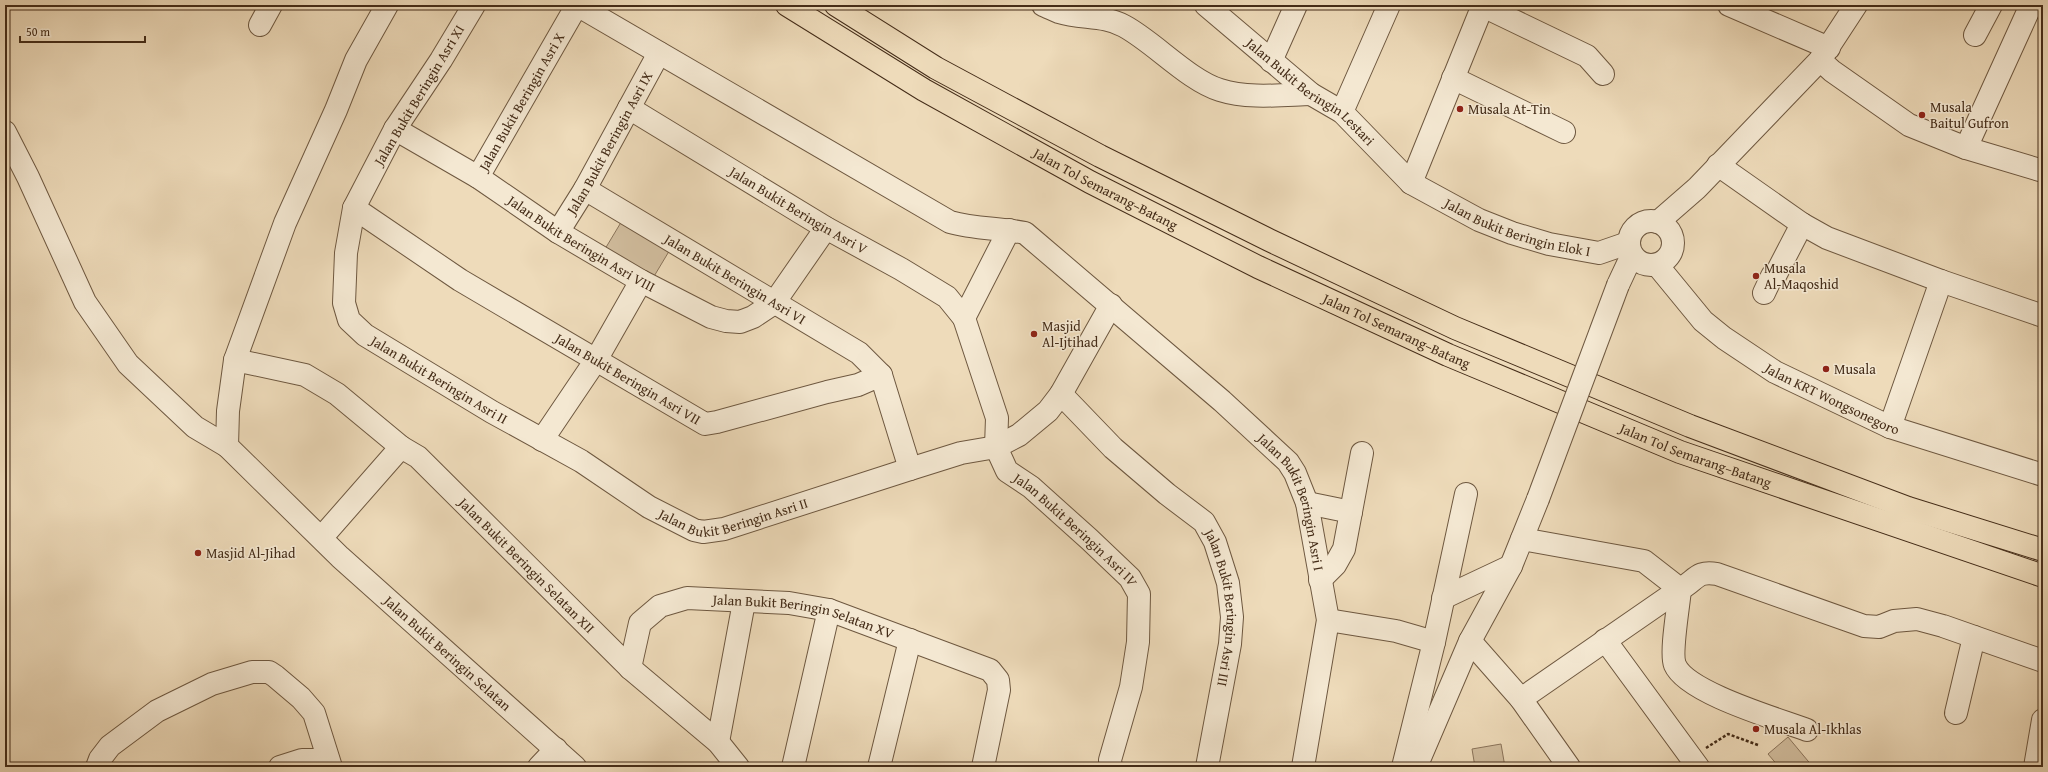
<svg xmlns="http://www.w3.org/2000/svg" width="2048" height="772" font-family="'Gentium Book Plus',serif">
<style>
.green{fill:#d1bd9e;stroke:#8a745b}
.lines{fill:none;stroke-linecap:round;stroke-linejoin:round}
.minor-casing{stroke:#6e5840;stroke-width:24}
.highway-casing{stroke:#442c18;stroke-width:24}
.path{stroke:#442c18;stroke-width:2.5;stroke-dasharray:3 2;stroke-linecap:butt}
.minor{stroke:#f4e8d2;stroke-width:22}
.highway{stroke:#eedbba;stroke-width:22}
.minor-bridge-casing{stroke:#6e5840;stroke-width:24;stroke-linecap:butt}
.minor-bridge{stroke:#f4e8d2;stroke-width:22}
.poi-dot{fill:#8f2418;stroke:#f4e8d2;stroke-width:1.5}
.labels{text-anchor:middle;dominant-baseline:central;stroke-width:3;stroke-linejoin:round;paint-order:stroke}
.street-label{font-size:14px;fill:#442c18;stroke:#f4e8d2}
.poi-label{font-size:14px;fill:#442c18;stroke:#f4e8d2;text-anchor:start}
</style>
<rect width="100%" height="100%" fill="#eedbba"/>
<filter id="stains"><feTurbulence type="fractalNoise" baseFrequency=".005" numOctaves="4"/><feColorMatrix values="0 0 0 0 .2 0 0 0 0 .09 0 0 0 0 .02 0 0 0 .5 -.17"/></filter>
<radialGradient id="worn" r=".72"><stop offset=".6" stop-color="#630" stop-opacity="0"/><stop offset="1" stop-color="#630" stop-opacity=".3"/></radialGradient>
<g class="green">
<path d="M623 219 671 248 653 278 605 249Z"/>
<path d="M1788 737 1813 767H1779L1768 754Z"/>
<path d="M1501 744 1505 767H1475L1472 749Z"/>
</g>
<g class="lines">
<defs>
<g id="minor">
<path id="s1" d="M387 5 356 60 336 110 285 223 235 360 228 411 227 446 340 557 575 767"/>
<path id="s2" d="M474 5 441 60 395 129 354 208 346 253 344 303 349 320 365 335 492 412 581 461 649 507 694 530 703 532 724 529 910 469 961 453 996 447 1019 435 1048 411 1061 394 1111 305"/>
<path id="s3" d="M577 5 950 222C974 229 1000 228 1025 233L1222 401 1288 462 1295 473 1307 503 1328 620 1303 767"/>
<path d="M1043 5C1048 7 1054 10 1059 12 1081 19 1104 15 1124 26 1154 42 1188 80 1220 90 1248 99 1281 95 1311 94"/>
<path id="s4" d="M1206 5 1311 94 1342 112 1411 183 1479 220 1512 233 1549 244 1599 253 1628 243"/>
<path d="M1729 5 1829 48"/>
<path d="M1483 6 1587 56 1603 74"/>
<path d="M260 25 271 5"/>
<path d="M1975 35 1991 5"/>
<path d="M1820 60 1832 71 1909 125 1966 148 2043 171"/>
<path d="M1271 61 1296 5"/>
<path d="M1453 78 1564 132"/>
<path id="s5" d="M629 108 826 228 901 269 947 297 964 318"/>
<path d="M1342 112 1389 5"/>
<path id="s6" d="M395 129 478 177 558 232 641 281 711 317 726 321 740 322 753 317 774 303 826 228"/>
<path d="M5 132 28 177 85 302 128 364 195 427 227 446"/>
<path d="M1966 148 2031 5"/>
<path d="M1718 165 1802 224 1827 238 1941 281 2043 316"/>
<path id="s7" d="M478 177 577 5"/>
<path d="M1411 183 1483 5"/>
<path id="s8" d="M585 189 859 353 881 375"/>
<path id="s9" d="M354 208 460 280 705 424 717 422 827 392 858 385 881 375 910 469"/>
<circle cx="1651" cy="243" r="22"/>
<path d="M1658 222 1697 188 1820 60 1856 5"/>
<path id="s10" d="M1009 230 964 318 997 418 996 447 1007 471 1031 487 1089 539 1130 578 1139 594 1138 642 1131 687 1110 760 1111 767"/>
<path id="s11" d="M558 232 585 189 659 53"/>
<path id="s12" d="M1657 265 1703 321 1724 338 1775 372 1890 427 2043 475"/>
<path d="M1618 285 1632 255"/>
<path d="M1764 293 1772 276H1775L1802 224"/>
<path d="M235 360 305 375 337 394 401 447"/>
<path id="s13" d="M1061 394 1113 448 1167 494 1204 522 1215 542 1228 583 1232 617 1230 644 1207 767"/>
<path d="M1890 427 1941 281"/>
<path d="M542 440 596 360 641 281"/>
<path d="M1307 503 1351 512"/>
<path id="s14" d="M322 537 401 447 418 457 630 668 718 742 738 767"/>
<path d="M1522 539 1644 561 1680 589C1696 581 1696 570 1717 574L1864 626 1879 627 1894 621 1917 619 1943 626 2043 661"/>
<path d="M1320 580 1335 565 1344 549 1362 453"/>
<path d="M1680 589C1679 604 1670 653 1675 665 1687 693 1778 719 1807 730"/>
<path d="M1443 598 1511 566"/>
<path d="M1328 620 1396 631 1434 642"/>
<path d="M1605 640 1698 767"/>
<path d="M1470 641 1521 699 1569 767"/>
<path id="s15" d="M630 668 640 623 660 606 687 598 789 603 829 610 990 670 998 680 999 690 983 767"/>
<path d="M1521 699 1680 589"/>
<path d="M1956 713 1974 637"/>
<path d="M718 742 744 602"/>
<path d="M97 767 100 759 110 746 157 711 212 684 252 672H269L275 676 301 698 314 713 331 767"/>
<path d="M280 767 302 760H328"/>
<path d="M539 767 556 749"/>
<path d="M793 767 829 610"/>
<path d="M879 767 910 640"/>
<path d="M1403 767 1434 642 1466 494"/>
<path d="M1416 767 1470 641 1511 566 1538 499"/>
<path d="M2035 767 2043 720"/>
</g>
<g id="highway">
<path id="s16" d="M787 5 924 90 1090 182 1258 267 1448 355 1680 452 2043 576"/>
<path d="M836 5 936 68 1100 156 1269 240 1455 328 1690 426 1908 508 2043 550"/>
</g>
</defs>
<use href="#minor" class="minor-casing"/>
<use href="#highway" class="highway-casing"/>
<path class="path" d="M1706 748 1728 734 1758 745"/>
<use href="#minor" class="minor"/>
<use href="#highway" class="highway"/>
<defs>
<path id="minor-bridge" d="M1538 499 1618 285"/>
</defs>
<use href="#minor-bridge" class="minor-bridge-casing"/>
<use href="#minor-bridge" class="minor-bridge"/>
</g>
<g class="poi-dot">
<circle cx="1460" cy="109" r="4"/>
<circle cx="1922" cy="115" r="4"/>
<circle cx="1756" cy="276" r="4"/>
<circle cx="1034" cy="334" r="4"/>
<circle cx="1826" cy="369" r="4"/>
<circle cx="198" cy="553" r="4"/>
<circle cx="1756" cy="729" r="4"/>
</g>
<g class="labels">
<g class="street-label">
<text stroke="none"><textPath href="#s4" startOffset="136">Jalan Bukit Beringin Lestari</textPath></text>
<text transform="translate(419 95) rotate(-59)">Jalan Bukit Beringin Asri XI</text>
<text stroke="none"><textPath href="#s7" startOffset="87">Jalan Bukit Beringin Asri X</textPath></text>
<text stroke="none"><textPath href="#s11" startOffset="103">Jalan Bukit Beringin Asri IX</textPath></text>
<text stroke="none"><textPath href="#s16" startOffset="368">Jalan Tol Semarang–Batang</textPath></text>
<text stroke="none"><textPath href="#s5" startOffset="198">Jalan Bukit Beringin Asri V</textPath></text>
<text stroke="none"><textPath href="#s4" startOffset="389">Jalan Bukit Beringin Elok I</textPath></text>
<text stroke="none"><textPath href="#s6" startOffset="219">Jalan Bukit Beringin Asri VIII</textPath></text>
<text stroke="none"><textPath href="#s8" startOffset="175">Jalan Bukit Beringin Asri VI</textPath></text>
<text stroke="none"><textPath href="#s16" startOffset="692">Jalan Tol Semarang–Batang</textPath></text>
<text stroke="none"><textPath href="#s2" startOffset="458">Jalan Bukit Beringin Asri II</textPath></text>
<text stroke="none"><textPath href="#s9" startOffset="323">Jalan Bukit Beringin Asri VII</textPath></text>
<text stroke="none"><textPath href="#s12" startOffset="224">Jalan KRT Wongsonegoro</textPath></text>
<text stroke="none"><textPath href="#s16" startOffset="1016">Jalan Tol Semarang–Batang</textPath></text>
<text stroke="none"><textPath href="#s2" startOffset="794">Jalan Bukit Beringin Asri II</textPath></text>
<text stroke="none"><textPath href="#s3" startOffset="894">Jalan Bukit Beringin Asri I</textPath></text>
<text stroke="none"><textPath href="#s10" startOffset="350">Jalan Bukit Beringin Asri IV</textPath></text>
<text stroke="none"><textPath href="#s14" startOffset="293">Jalan Bukit Beringin Selatan XII</textPath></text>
<text stroke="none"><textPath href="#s13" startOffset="282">Jalan Bukit Beringin Asri III</textPath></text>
<text stroke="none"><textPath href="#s15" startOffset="219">Jalan Bukit Beringin Selatan XV</textPath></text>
<text stroke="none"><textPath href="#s1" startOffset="776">Jalan Bukit Beringin Selatan</textPath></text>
</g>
<g class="poi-label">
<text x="1930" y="107">Musala<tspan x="1930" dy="16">Baitul Gufron</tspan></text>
<text x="1468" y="109">Musala At-Tin</text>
<text x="1764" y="268">Musala<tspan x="1764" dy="16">Al-Maqoshid</tspan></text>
<text x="1042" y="326">Masjid<tspan x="1042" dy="16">Al-Ijtihad</tspan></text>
<text x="1834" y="369">Musala</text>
<text x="206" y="553">Masjid Al-Jihad</text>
<text x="1764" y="729">Musala Al-Ikhlas</text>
</g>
</g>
<rect width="2048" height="772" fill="none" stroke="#eedbba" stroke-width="20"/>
<rect x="6" y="6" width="2036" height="760" fill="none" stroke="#442c18" stroke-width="2"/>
<rect x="10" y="10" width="2028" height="752" fill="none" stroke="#442c18"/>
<path d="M20 36v6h125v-6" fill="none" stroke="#442c18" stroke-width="2"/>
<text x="26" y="36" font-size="12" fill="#442c18" stroke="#f4e8d2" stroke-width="3" paint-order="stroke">50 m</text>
<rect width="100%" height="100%" filter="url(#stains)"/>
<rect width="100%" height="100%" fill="url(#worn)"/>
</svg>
